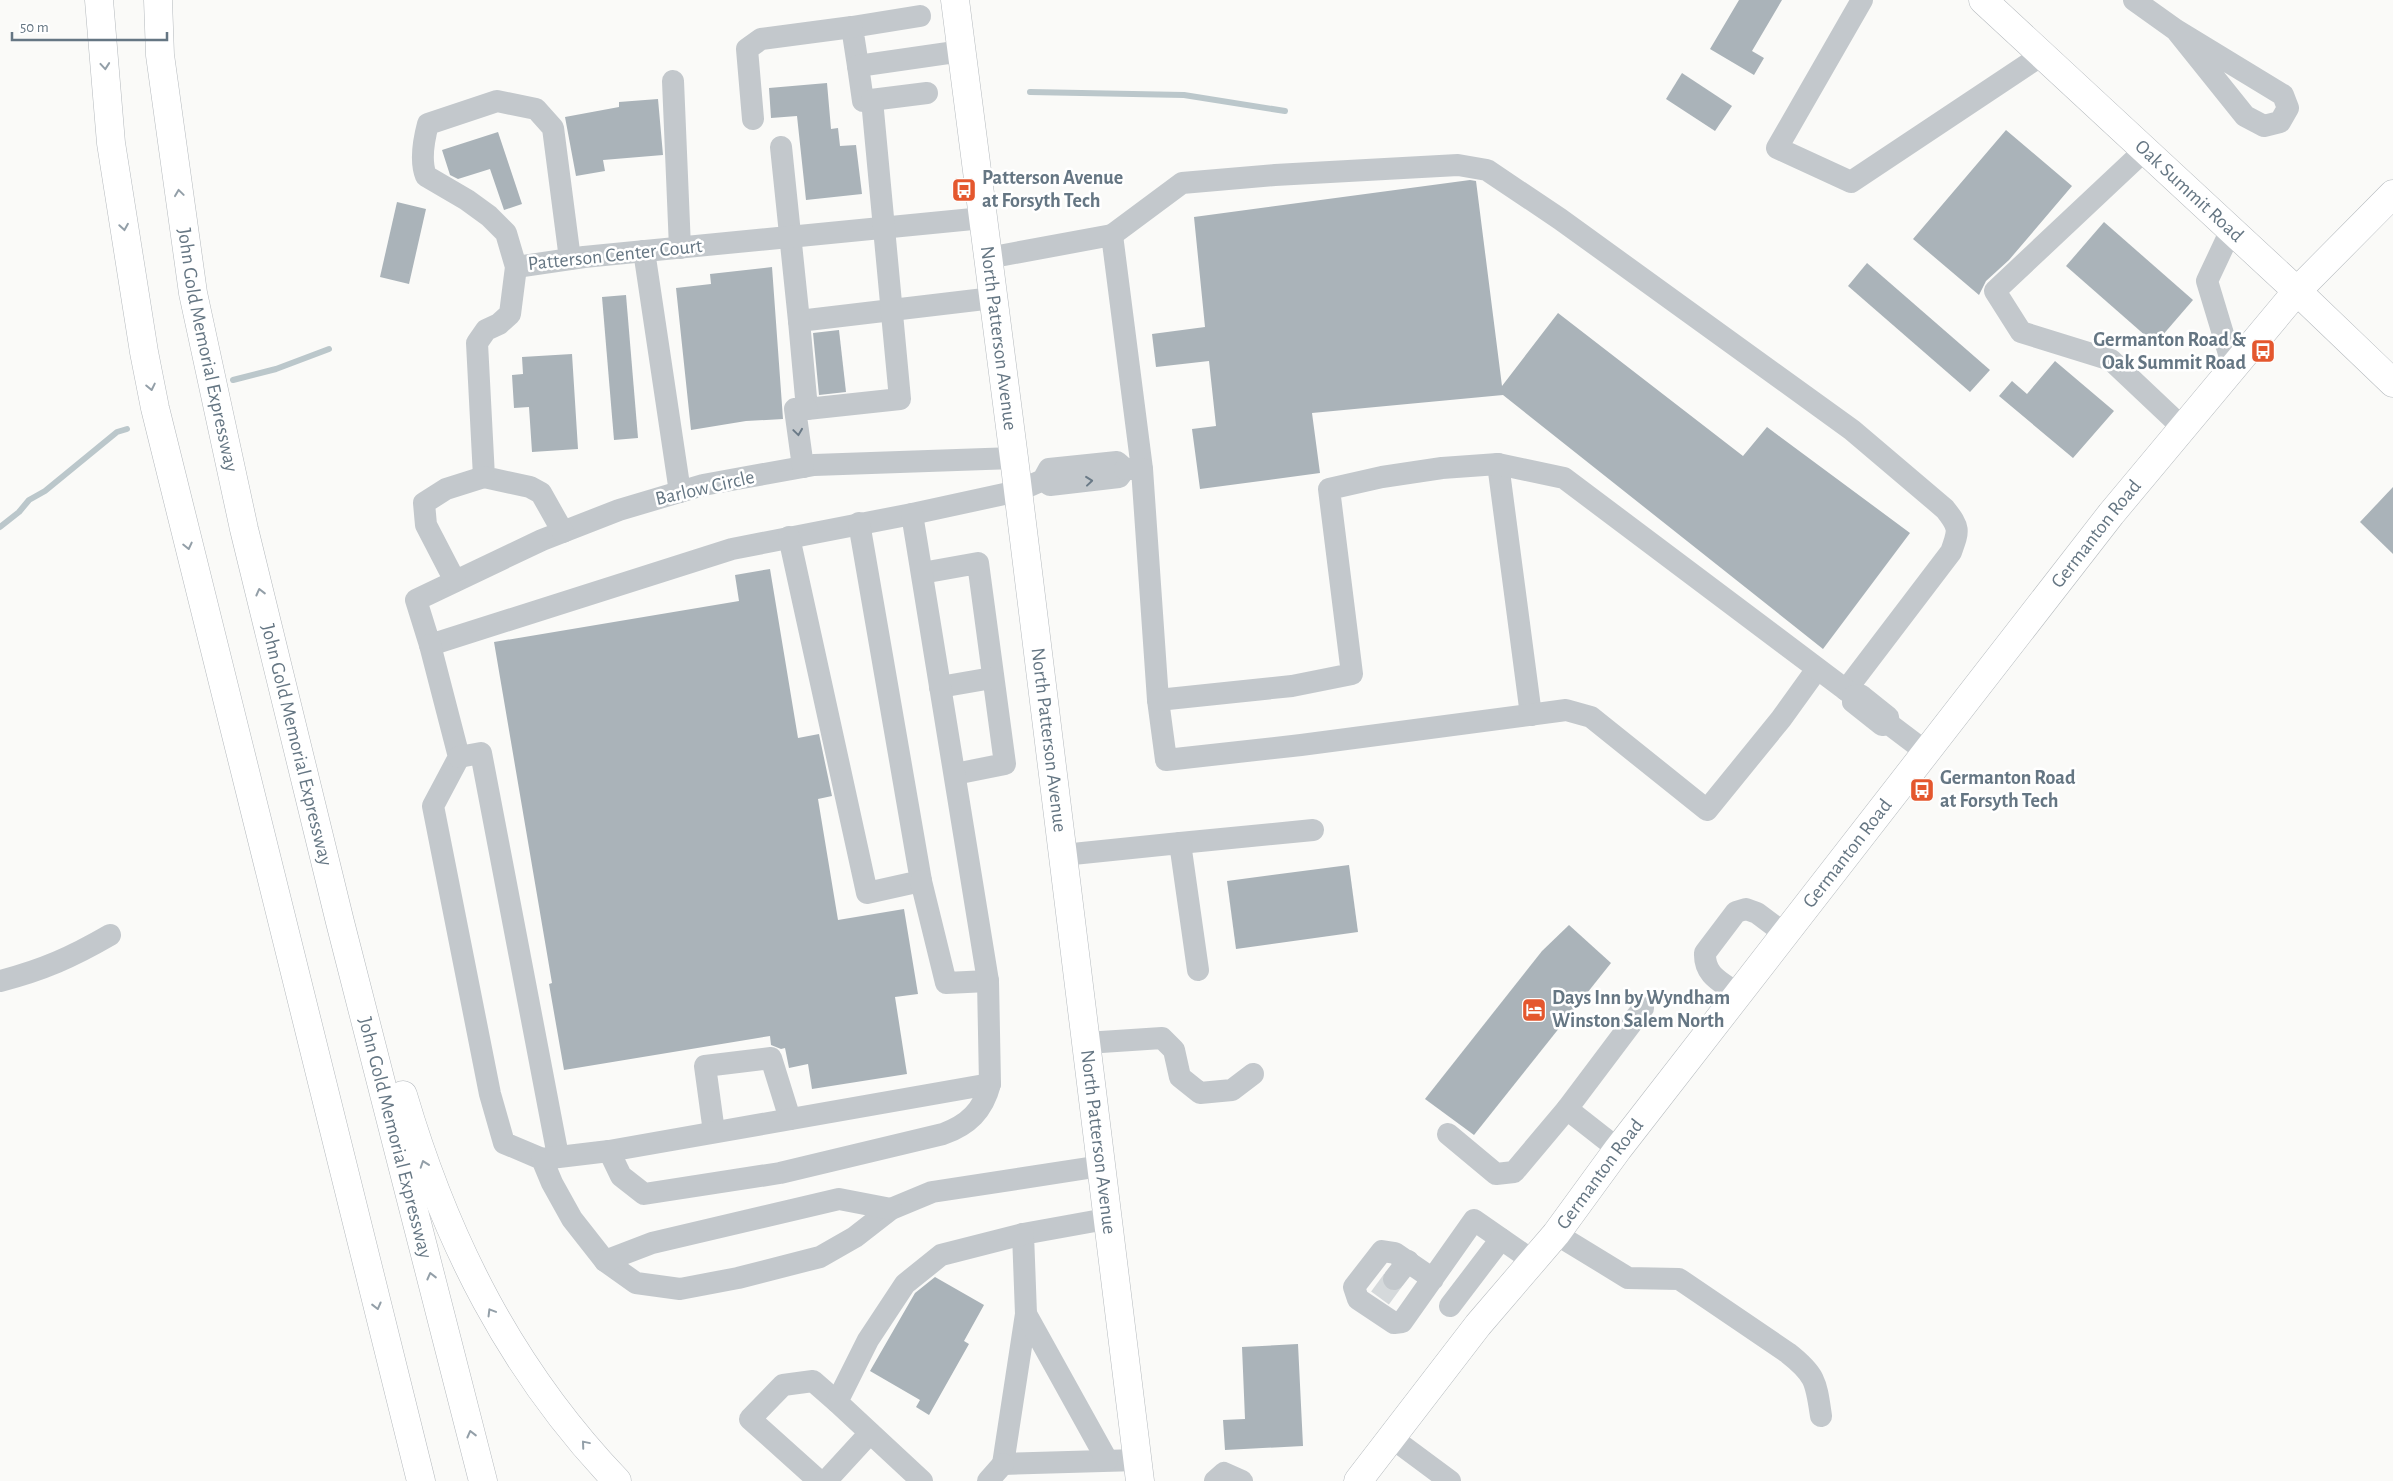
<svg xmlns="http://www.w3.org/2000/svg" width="2393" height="1481" font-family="'Alegreya Sans',sans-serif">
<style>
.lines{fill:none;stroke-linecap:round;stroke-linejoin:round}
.stream{stroke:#bbc7cb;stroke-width:6}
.building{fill:#aab3b9}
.minor-tunnel{stroke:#d5d9db;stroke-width:22;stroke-dasharray:22 11;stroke-linecap:butt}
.major-casing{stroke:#b5babe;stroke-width:29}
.highway-casing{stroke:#b4b9bd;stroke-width:29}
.minor{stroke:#c3c8cc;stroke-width:22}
.major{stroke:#fff;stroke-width:28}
.highway{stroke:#fff;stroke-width:28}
.oneway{stroke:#939fa8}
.oneway2{stroke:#6a7a87}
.labels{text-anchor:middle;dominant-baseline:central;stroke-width:5;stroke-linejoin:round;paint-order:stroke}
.poi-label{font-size:20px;font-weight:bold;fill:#657683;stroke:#fff;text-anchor:start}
.street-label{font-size:20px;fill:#657683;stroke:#fff}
</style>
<rect width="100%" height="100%" fill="#fafaf8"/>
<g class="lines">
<g class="stream">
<path d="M1030 92 1184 95 1285 111"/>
<path d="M233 380 276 369 329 349"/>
<path d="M0 527 19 512 29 500 45 491 117 432 127 429"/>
</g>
</g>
<g class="building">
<path d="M1739 0H1782L1752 51 1764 58 1754 75 1710 49Z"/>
<path d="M1682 73 1732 106 1715 131 1666 99Z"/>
<path d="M827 83 831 129 838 128 840 146 856 145 862 194 806 200 797 116 771 118 769 88Z"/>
<path d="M658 99 663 155 603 160 605 171 576 176 565 117 619 107V102Z"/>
<path d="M2006 130 2072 186 2009 260 1986 281 1979 295 1913 239Z"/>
<path d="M498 132 522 204 504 210 490 169 458 179 450 175 442 150Z"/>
<path d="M1470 180 1476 181 1502 386 1558 313 1743 456 1767 427 1910 533 1823 649 1503 395 1312 413 1320 473 1200 489 1192 429 1216 426 1209 361 1156 367 1152 334 1205 327 1194 217Z"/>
<path d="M397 202 426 209 409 284 380 277Z"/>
<path d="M2104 222 2193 300 2155 344 2066 266Z"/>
<path d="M1867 263 1990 370 1970 392 1848 286Z"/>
<path d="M772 267 783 419 746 421 691 430 676 288 711 284 710 274Z"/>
<path d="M626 295 638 438 614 440 602 297Z"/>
<path d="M839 330 846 392 819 395 813 333Z"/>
<path d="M572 354 578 449 532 452 529 407 514 408 512 375 523 374 522 357Z"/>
<path d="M2055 361 2114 411 2073 458 1999 396 2012 381 2027 394Z"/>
<path d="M2393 487V554L2360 522Z"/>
<path d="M770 569 798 738 819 734 832 796 818 799 838 920 904 909 918 994 895 997 907 1074 812 1089 808 1064 789 1068 785 1048 781 1049 771 1045 770 1036 564 1070 549 984 552 983 494 642 739 601 735 575Z"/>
<path d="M1349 865 1358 932 1236 949 1227 881Z"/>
<path d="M1569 925 1611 963 1474 1135 1425 1099 1542 951Z"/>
<path d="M935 1277 984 1305 964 1341 969 1344 929 1415 916 1407 920 1400 870 1371 915 1293Z"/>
<path d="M1298 1344 1303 1446 1225 1450 1223 1420 1245 1419 1242 1347Z"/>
</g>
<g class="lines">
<path class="minor-tunnel" d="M1380 1298 1394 1279"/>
<defs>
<g id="major">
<path id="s1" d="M955 0 1014 458 1140 1481"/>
<path id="s2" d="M1983 0 2297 291 2393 383"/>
<path id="s3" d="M1358 1481 1478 1325 1556 1234 1618 1149 2111 514 2297 291 2393 194"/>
</g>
<g id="highway">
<path d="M99 0 111 143 144 352 155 408 421 1481"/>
<path id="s4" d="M158 0 160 55 193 293 244 529 340 922 483 1481"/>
<path d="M403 1095C446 1241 511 1370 617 1481"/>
</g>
</defs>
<use href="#major" class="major-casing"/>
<use href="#highway" class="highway-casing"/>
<g class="minor">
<path d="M1862 0 1777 148 1851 182 2042 55"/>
<path d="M2134 0 2176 30 2283 95 2288 108 2280 122 2264 126 2245 116 2176 30"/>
<path d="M858 66 852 27 920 16"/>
<path d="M673 81 680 248"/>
<path d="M927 93 863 101 858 66 962 51"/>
<path d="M753 119 747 49 761 39 852 27"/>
<path d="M781 147 799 321 993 298"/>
<path d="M2145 150 1995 291 2021 332 2111 360 2183 428"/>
<path d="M2231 230 2207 281 2233 367"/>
<path d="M1112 235 1182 183 1275 175 1458 165 1487 170 1560 219 1852 430 1945 509C1960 528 1959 530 1951 552L1846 690"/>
<path d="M644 251 680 492"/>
<path d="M988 258 1112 235 1142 469"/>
<path d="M516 267 584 257 983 218"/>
<path d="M799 321 807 409 900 399 872 100"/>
<path d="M1014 458 814 465 703 485 619 510 542 540 416 600 430 645 732 549 912 514 1018 491 1043 480 1049 469 1117 462 1125 469 1119 477 1050 485 1043 480"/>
<path d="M1498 464 1531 715"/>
<path d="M803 467 795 409H807"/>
<path d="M1125 469H1142L1158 700 1166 760 1301 745 1566 710 1591 717 1707 810 1781 719 1817 669"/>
<path d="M563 532 541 493 530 487 484 477 477 343 486 330 499 324 510 314 516 267 506 233 489 216 467 200 426 176C420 161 424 139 428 124L497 101 536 109 553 128 570 259"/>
<path d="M789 537 867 893 921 881 859 523"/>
<path d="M922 573 978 563 1005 764 955 774"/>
<path d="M455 581 426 525 424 503 446 489 484 477"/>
<path d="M430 645 459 757 433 806 490 1094 504 1143 542 1159 552 1183 572 1219 605 1261 636 1283 680 1289 738 1278 820 1257 855 1237 891 1209 932 1192 1101 1166"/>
<path d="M940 687 992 678"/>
<path d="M1158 700 1292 686 1352 674 1329 489 1382 477 1442 468 1498 464 1564 478 1854 696"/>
<path d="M1889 724 1888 717 1863 697 1860 695 1854 696 1853 702 1882 725 1889 724 1926 752"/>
<path d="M459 757 481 753 558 1156"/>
<path d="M1180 843 1313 830"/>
<path d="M1063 855 1180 843 1198 970"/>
<path d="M921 881 946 983 988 981"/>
<path d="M0 981C43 970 72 957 110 935"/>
<path d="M1738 994C1722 982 1704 976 1705 953L1736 912 1746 909 1757 913 1785 934"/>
<path d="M1086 1043 1162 1038 1174 1050 1180 1077 1200 1093 1232 1090 1253 1074"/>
<path d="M714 1132 705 1066 771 1058 790 1119"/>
<path d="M1448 1134 1496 1174 1514 1172 1567 1109"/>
<path d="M1618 1149 1567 1109 1643 1008"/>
<path d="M609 1151 990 1084"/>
<path d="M542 1159 609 1151 621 1176 644 1194 780 1173 943 1134C968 1125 983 1111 990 1084L988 981 912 514"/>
<path d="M1106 1219 1023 1234 1026 1314 1003 1464 1138 1460"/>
<path d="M1556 1234 1628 1278 1679 1279 1788 1353C1816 1375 1816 1382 1821 1416"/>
<path d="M605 1261 652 1243 839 1199 891 1209"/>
<path d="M1394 1279 1408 1261"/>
<path d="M1433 1279 1395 1253 1382 1251 1354 1287 1358 1299 1394 1323 1402 1322 1474 1220 1533 1261"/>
<path d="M1450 1306 1501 1239"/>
<path d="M1026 1314 1107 1460"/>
<path d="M1392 1438 1450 1481"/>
<path d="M819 1481 750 1419 783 1385 813 1381 837 1402"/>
<path d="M826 1481 870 1433"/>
<path d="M922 1481 837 1402 868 1340 905 1284 941 1255 1023 1234"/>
<path d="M988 1481 1003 1464"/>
<path d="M1215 1481 1224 1473 1242 1481"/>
</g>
<use href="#major" class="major"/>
<use href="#highway" class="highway"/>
</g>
<defs><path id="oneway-chevron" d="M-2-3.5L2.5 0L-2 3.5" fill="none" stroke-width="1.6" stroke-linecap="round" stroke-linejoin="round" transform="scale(1.25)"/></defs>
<g class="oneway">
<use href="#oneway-chevron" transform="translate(105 66) rotate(85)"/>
<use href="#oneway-chevron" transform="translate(179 193) rotate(-98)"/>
<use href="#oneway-chevron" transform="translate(124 227) rotate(81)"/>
<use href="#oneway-chevron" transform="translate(151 387) rotate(78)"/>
<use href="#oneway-chevron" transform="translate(188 546) rotate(77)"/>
<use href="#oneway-chevron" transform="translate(260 592) rotate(-104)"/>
<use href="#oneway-chevron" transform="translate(424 1164) rotate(-109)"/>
<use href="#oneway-chevron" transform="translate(431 1276) rotate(-104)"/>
<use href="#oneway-chevron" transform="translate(377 1306) rotate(76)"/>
<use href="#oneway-chevron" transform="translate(491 1312) rotate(-121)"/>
<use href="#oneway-chevron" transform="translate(471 1434) rotate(-104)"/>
<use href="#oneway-chevron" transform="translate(585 1444) rotate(-130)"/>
</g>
<g class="oneway2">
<use href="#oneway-chevron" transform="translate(798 432) rotate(82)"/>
<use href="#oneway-chevron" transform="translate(1089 481) rotate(-6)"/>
</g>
<defs>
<symbol id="bus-square" viewBox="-11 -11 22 22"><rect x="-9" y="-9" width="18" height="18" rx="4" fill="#e4572e" stroke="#fff"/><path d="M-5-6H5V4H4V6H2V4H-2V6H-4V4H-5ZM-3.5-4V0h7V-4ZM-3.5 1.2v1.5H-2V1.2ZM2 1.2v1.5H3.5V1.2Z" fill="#fff"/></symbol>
<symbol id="hotel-square" viewBox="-11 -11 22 22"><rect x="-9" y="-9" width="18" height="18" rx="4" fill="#e4572e" stroke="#fff"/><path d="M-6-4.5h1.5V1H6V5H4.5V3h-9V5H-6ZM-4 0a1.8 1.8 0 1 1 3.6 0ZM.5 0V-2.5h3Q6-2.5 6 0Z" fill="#fff"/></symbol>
</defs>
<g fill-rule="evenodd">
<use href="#bus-square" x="950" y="176" width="28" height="28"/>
<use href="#bus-square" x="2249" y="337" width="28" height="28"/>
<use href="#bus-square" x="1908" y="776" width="28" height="28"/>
<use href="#hotel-square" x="1520" y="996" width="28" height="28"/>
</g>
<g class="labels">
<g class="poi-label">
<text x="982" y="178">Patterson Avenue<tspan x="982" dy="23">at Forsyth Tech</tspan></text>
<text x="2246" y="340" text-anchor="end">Germanton Road &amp;<tspan x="2246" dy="23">Oak Summit Road</tspan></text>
<text x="1940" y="778">Germanton Road<tspan x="1940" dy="23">at Forsyth Tech</tspan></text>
<text x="1552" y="998">Days Inn by Wyndham<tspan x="1552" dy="23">Winston Salem North</tspan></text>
</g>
<g class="street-label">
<text stroke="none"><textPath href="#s2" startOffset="281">Oak Summit Road</textPath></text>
<text transform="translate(615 255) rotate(-6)">Patterson Center Court</text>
<text stroke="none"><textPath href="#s1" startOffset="341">North Patterson Avenue</textPath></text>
<text stroke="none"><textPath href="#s4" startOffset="354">John Gold Memorial Expressway</textPath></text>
<text transform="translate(705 488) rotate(-13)">Barlow Circle</text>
<text stroke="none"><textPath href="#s3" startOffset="1201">Germanton Road</textPath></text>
<text stroke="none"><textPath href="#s1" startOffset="746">North Patterson Avenue</textPath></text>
<text stroke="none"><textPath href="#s4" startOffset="759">John Gold Memorial Expressway</textPath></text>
<text stroke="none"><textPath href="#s3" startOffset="796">Germanton Road</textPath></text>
<text stroke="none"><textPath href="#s4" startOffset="1164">John Gold Memorial Expressway</textPath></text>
<text stroke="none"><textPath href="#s1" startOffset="1151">North Patterson Avenue</textPath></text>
<text stroke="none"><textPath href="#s3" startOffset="391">Germanton Road</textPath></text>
</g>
</g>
<path d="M12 32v8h155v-8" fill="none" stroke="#657683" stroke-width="2.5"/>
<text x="20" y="32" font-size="15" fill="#657683" stroke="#ffffff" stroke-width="4" paint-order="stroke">50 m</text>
</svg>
